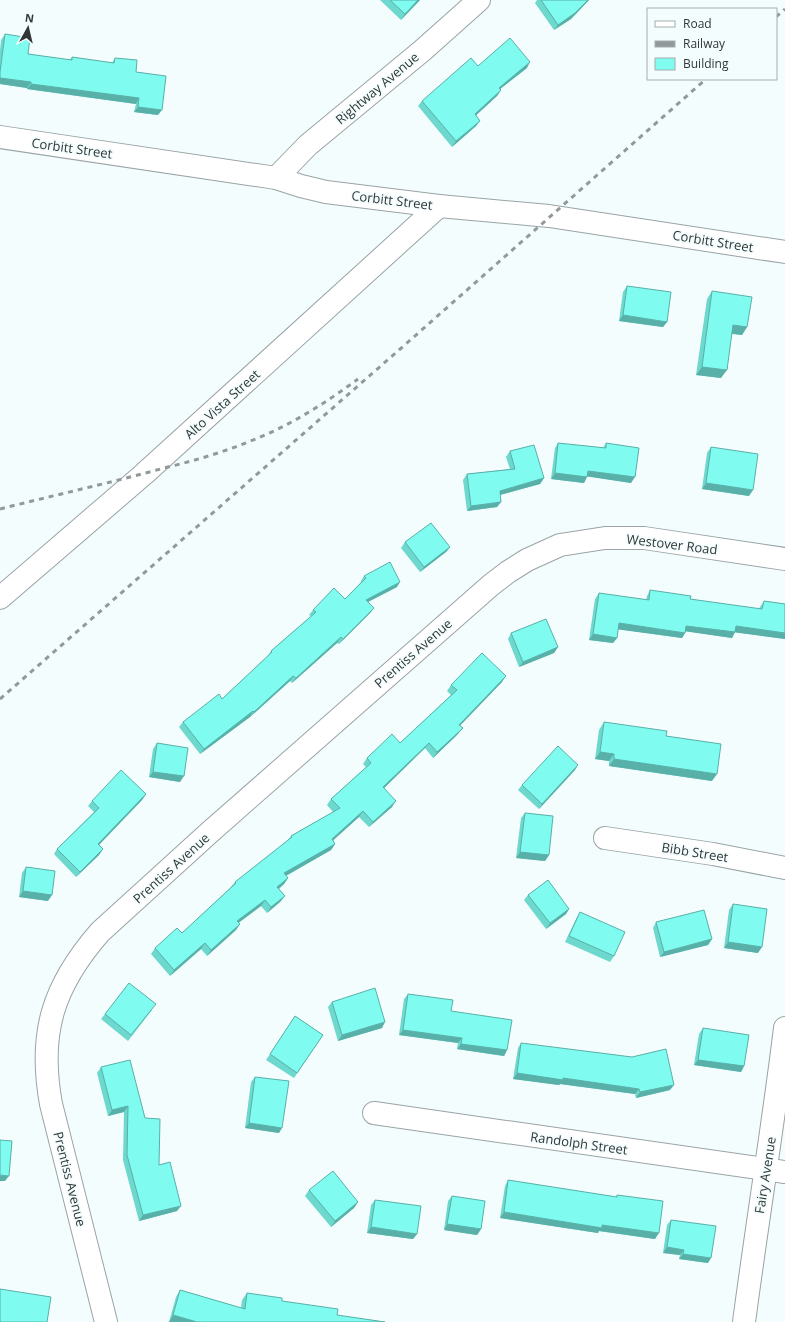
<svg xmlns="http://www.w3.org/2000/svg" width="785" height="1322" font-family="'Open Sans',sans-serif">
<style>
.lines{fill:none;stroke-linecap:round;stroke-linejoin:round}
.minor-casing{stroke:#9aa3a5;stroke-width:24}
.minor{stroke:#fff;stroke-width:22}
.rail{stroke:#92999a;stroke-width:3;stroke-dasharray:5 5;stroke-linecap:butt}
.wall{fill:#6dd8ce}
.shaded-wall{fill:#59b0a8}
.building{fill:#7ffbf0;stroke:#59b0a8}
.labels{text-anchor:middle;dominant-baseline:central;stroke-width:3.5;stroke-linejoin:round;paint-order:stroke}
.street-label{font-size:13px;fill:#323636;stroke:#f3fdfe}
</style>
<rect width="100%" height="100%" fill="#f3fdfe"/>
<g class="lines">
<defs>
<g id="minor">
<path d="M0 137 276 178 301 186 326 192 439 206 549 216 785 252"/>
<path d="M276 178 308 145 423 50 479 0"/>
<path d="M0 598 144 474 439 206"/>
<path d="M605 838 713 854 785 868"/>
<path d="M374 1113 785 1172"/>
<path d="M106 1322 51 1104C38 1033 53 986 100 932L210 832 491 585 508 572 527 560 560 545 605 538H644L785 559"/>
<path d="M744 1322C757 1224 773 1126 785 1028"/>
</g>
</defs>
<use href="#minor" class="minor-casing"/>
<use href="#minor" class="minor"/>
<g class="rail">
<path d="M776 17 785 9"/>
<path d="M0 509C55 495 110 483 164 468 193 461 221 453 248 442 288 427 324 404 358 379"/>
<path d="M0 699 399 350 706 79"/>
</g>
</g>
<g class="wall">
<path d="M380 0H420L401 20Z"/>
<path d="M537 0H589L571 19 554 30 535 3Z"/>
<path d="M5 34 28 54 70 60 72 57 112 63 115 58 136 72 158 115 134 112 136 104 27 89V88L0 84V50L1 40Z"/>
<path d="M478 66 527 68 500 89 501 90 497 96 476 115 480 121 476 126 452 147 418 106 422 101Z"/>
<path d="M627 286 667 322 663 327 619 321 623 292Z"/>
<path d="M712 291 747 327 742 335 732 334 721 378 696 375 707 299Z"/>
<path d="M558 443 603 448 606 443 631 483 587 476 584 483 551 479 555 448Z"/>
<path d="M711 447 749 496 702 489 707 453Z"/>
<path d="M510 451 544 478 540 484 500 495 501 502 497 507 467 511 463 480 467 474 510 469 506 457Z"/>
<path d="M405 542 450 547 446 552 420 572 401 548Z"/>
<path d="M364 576 397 587 368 602 374 608 370 613 339 644 337 643 292 683 290 681 250 717 200 754 179 727 183 722 222 699 267 657 271 651 311 616 309 615 313 610 345 599 361 582V581Z"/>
<path d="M650 590 690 599 759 609 760 607 764 601 785 604V639L735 632 732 638 686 631 685 633 682 638 618 629 617 638 613 643 589 640 595 599 599 593 646 600 647 596Z"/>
<path d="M511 633 558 647 554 653 519 667 508 639Z"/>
<path d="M502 682 460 725 458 734 433 758 425 748 384 788 392 807 369 827 359 817 333 840 335 844 331 850 286 876 288 878 284 884 279 889 285 896 280 902 267 913 261 906 238 923 240 924 236 930 207 956 201 949 170 976 151 954 155 948 182 933 230 888 235 882 287 841 291 836 333 812 327 805 331 799 366 767 363 764 367 758 400 743 451 695 447 691 451 685Z"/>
<path d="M604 722 666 736 712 781 609 766V761L595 759 599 730Z"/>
<path d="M157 743 180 782 149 777 153 749Z"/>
<path d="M575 770 539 809 518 790 522 785Z"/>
<path d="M146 794 142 800 99 845 103 849 99 855 76 877 54 854 57 849 94 812 88 806 92 801Z"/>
<path d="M525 813 549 855 545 861 516 858 521 818Z"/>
<path d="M26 867 48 901 19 897 22 873Z"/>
<path d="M528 895 569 909 566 914 546 929 524 900Z"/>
<path d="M733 904 758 953 724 948 729 910Z"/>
<path d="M580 912 614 956 610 962 565 942 577 917Z"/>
<path d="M656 922 712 939 708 945 660 957 653 928Z"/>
<path d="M408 994 451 1011 507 1050 504 1056 457 1049 458 1043 399 1035 404 999Z"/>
<path d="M332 1002 382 1028 338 1041 328 1007Z"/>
<path d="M152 1010 128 1041 101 1019 105 1014Z"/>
<path d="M295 1016 323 1035 294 1078 266 1060Z"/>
<path d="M703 1028 744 1066 741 1072 694 1065 699 1034Z"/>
<path d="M521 1043 670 1090 636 1098 635 1094 560 1084 559 1085 513 1079 518 1048Z"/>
<path d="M101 1067 145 1118 159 1165 177 1211 139 1221 123 1160 124 1112 108 1116 97 1073Z"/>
<path d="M255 1077 279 1133 245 1128 251 1082Z"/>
<path d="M508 1180 616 1197 617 1195 655 1239 599 1231 598 1233 500 1218 505 1186Z"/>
<path d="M309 1190 358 1202 354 1208 331 1227 305 1196Z"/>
<path d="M452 1196 481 1229 477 1235 444 1230 448 1201Z"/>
<path d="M375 1200 417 1234 413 1239 367 1233 371 1205Z"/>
<path d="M671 1220 708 1263 679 1259 680 1255 663 1253 667 1225Z"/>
<path d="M180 1290 241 1308 242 1300 247 1293 337 1315 385 1322H169L176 1297Z"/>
</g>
<g class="shaded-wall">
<path d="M418 0H420L401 20 405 14Z"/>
<path d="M588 0H589L571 19 554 30 558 25Z"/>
<path d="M530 62 527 68 495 93 499 88Z"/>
<path d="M0 78 31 82 27 88 0 84Z"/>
<path d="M31 84 139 98 136 104 27 89Z"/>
<path d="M501 90 497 96 471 120 475 114Z"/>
<path d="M138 107 162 110 158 115 134 112Z"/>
<path d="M480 121 476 126 452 147 456 141Z"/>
<path d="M623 315 667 322 663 327 619 321Z"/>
<path d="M733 325 747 327 742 335 727 333Z"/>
<path d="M702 367 727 370 721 378 696 375Z"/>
<path d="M588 471 635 477 631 483 584 476Z"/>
<path d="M555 473 587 477 584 483 551 479Z"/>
<path d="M544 478 540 484 496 496 500 491Z"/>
<path d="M706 483 753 490 749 496 702 489Z"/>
<path d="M501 502 497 507 467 511 471 506Z"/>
<path d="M450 547 446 552 420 572 424 567Z"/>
<path d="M400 582 397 587 362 605 366 600Z"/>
<path d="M374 608 370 613 339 644 343 639Z"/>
<path d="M619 623 685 633 682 638 615 629Z"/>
<path d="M686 626 735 632 732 638 683 631Z"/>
<path d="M736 626 785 633V639L732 632Z"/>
<path d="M593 634 617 638 613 643 589 640Z"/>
<path d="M341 637 337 643 292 683 296 678Z"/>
<path d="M558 647 554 653 519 667 523 662Z"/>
<path d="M293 676 290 681 250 717 254 712Z"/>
<path d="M506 676 502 682 455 731 459 725Z"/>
<path d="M253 711 250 717 200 754 204 749Z"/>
<path d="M463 728 458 734 433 758 437 752Z"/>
<path d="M429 743 425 748 379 793 383 787Z"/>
<path d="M600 752 614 754 609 761 595 759Z"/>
<path d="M614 759 717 774 712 781 609 766Z"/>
<path d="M578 765 575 770 539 809 542 804Z"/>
<path d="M153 772 184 776 180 782 149 777Z"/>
<path d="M146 794 142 800 94 850 98 844Z"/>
<path d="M396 801 392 807 369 827 373 822Z"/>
<path d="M363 811 359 817 328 845 332 839Z"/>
<path d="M335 844 331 850 280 879 284 873Z"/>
<path d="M103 849 99 855 76 877 80 872Z"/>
<path d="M520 852 549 855 545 861 516 858Z"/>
<path d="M288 878 284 884 273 893 277 887Z"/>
<path d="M23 891 52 895 48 901 19 897Z"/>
<path d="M285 896 280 902 267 913 271 907Z"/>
<path d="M265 900 261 906 233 927 237 921Z"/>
<path d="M569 909 566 914 546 929 550 923Z"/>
<path d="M240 924 236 930 207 956 211 950Z"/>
<path d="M712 939 708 945 660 957 664 952Z"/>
<path d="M728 942 762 947 758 953 724 948Z"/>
<path d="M205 943 201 949 170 976 174 970Z"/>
<path d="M385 1022 382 1028 338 1041 342 1035Z"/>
<path d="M403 1030 462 1038 458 1043 399 1035Z"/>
<path d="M461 1044 507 1050 504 1056 457 1049Z"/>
<path d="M698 1060 744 1066 741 1072 694 1065Z"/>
<path d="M517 1073 563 1078 639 1089 635 1094 560 1084 559 1085 513 1079Z"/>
<path d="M674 1085 670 1090 636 1098 640 1092Z"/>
<path d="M128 1106 124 1112 108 1116 112 1110Z"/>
<path d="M249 1123 282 1128 279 1133 245 1128Z"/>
<path d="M0 1175 9 1176 5 1181H0Z"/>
<path d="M358 1202 354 1208 331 1227 335 1221Z"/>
<path d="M181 1206 177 1211 139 1221 143 1215Z"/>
<path d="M504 1212 659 1233 655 1239 599 1231 598 1233 500 1218Z"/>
<path d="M447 1224 481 1229 477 1235 444 1230Z"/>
<path d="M371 1227 417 1234 413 1239 367 1233Z"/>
<path d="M667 1247 684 1250 680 1255 663 1253Z"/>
<path d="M683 1254 711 1258 708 1263 679 1259Z"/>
<path d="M173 1315 197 1322H169Z"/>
</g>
<g class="building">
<path d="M390 0H418L405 14Z"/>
<path d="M541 0H588L575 13 558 25Z"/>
<path d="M5 34 30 38 28 54 72 60V57L114 63 115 58 137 60 136 72 166 76 162 110 138 107 139 98 31 84V82L0 78V72Z"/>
<path d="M510 38 530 62 499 88 501 90 475 114 480 121 456 141 422 101 471 58 478 66Z"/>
<path d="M627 286 671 292 667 322 623 315Z"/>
<path d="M712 291 752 297 747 327 733 325 727 370 702 367Z"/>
<path d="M558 443 606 448V443L639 448 635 477 588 471 587 477 555 473Z"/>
<path d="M534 445 544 478 500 491 501 502 471 506 467 474 515 469 510 451Z"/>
<path d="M711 447 758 454 753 490 706 483Z"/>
<path d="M431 523 450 547 424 567 405 542Z"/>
<path d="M390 562 400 582 366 600 374 608 343 639 341 637 296 678 293 676 254 712 253 711 204 749 183 722 219 694 222 699 272 652 271 651 316 612 313 610 334 588 345 599 366 578 364 576Z"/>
<path d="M650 590 691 596 690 599 762 609 764 601 785 604V633L736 626 735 632 686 626 685 633 619 623 617 638 593 634 599 593 649 600Z"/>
<path d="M546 619 558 647 523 662 511 633Z"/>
<path d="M482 653 506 676 459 725 463 728 437 752 429 743 383 787 396 801 373 822 363 811 332 839 335 844 284 873 288 878 277 887 285 896 271 907 265 900 237 921 240 924 211 950 205 943 174 970 155 948 177 928 182 933 236 883 235 882 292 837 291 836 340 808 331 799 371 763 367 758 392 734 400 743 457 690 451 685Z"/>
<path d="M604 722 667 731 666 736 721 744 717 774 614 759V754L600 752Z"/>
<path d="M157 743 188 748 184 776 153 772Z"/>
<path d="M558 746 578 765 542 804 522 785Z"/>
<path d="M121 770 146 794 98 844 103 849 80 872 57 849 99 808 92 801Z"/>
<path d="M525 813 553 816 549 855 520 852Z"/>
<path d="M26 867 55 871 52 895 23 891Z"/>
<path d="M548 880 569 909 550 923 528 895Z"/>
<path d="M733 904 767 909 762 947 728 942Z"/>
<path d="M704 910 712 939 664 952 656 922Z"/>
<path d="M580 912 625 932 614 956 569 936Z"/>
<path d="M129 983 156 1004 131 1035 105 1014Z"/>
<path d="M375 988 385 1022 342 1035 332 1002Z"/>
<path d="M408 994 453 1000 451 1011 512 1020 507 1050 461 1044 462 1038 403 1030Z"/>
<path d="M295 1016 323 1035 297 1073 270 1054Z"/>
<path d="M703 1028 749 1035 744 1066 698 1060Z"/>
<path d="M521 1043 632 1057 666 1049 674 1085 640 1092 639 1089 563 1078V1080L517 1073Z"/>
<path d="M130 1060 145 1118 160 1119 159 1165 170 1162 181 1206 143 1215 127 1155 128 1106 112 1110 101 1067Z"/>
<path d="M255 1077 289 1081 282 1128 249 1123Z"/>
<path d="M0 1140 12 1141 9 1176 0 1175Z"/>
<path d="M333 1171 358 1202 335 1221 309 1190Z"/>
<path d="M508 1180 617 1197V1195L663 1201 659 1233 602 1225V1228L504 1212Z"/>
<path d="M452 1196 485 1201 481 1229 447 1224Z"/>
<path d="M375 1200 421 1206 417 1234 371 1227Z"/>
<path d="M671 1220 716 1226 711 1258 683 1254 684 1250 667 1247Z"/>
<path d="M0 1289 51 1297 47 1322H0Z"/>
<path d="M180 1290 245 1309 247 1293 282 1298V1301L338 1309 337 1315 385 1322H197L173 1315Z"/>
</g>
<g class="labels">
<g class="street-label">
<text transform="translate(377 88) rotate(-40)">Rightway Avenue</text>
<text transform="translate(72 148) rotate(8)">Corbitt Street</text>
<text transform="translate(392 200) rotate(7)">Corbitt Street</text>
<text transform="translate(713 241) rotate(9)">Corbitt Street</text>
<text transform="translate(222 404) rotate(-42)">Alto Vista Street</text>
<text transform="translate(672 544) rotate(7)">Westover Road</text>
<text transform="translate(413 653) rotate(-41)">Prentiss Avenue</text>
<text transform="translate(695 852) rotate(9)">Bibb Street</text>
<text transform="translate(171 868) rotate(-42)">Prentiss Avenue</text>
<text transform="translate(579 1143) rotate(8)">Randolph Street</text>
<text transform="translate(765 1175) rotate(-81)">Fairy Avenue</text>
<text transform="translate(70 1179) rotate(76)">Prentiss Avenue</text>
</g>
</g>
<rect x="647" y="8" width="130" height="72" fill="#f3fdfe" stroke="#a6adae"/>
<rect x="655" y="21" width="20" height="6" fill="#ffffff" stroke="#a6adae"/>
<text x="683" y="28" font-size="12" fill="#323636">Road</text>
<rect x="655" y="41" width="20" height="6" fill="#92999a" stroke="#a6adae"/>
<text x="683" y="48" font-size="12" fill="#323636">Railway</text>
<rect x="655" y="58" width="20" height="12" fill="#7ffbf0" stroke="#a6adae"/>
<text x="683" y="68" font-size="12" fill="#323636">Building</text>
<g transform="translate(28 28) rotate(8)" stroke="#f3fdfe" stroke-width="3" paint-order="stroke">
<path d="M0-3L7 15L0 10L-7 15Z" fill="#323636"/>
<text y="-6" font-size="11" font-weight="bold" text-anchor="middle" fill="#323636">N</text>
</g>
</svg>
